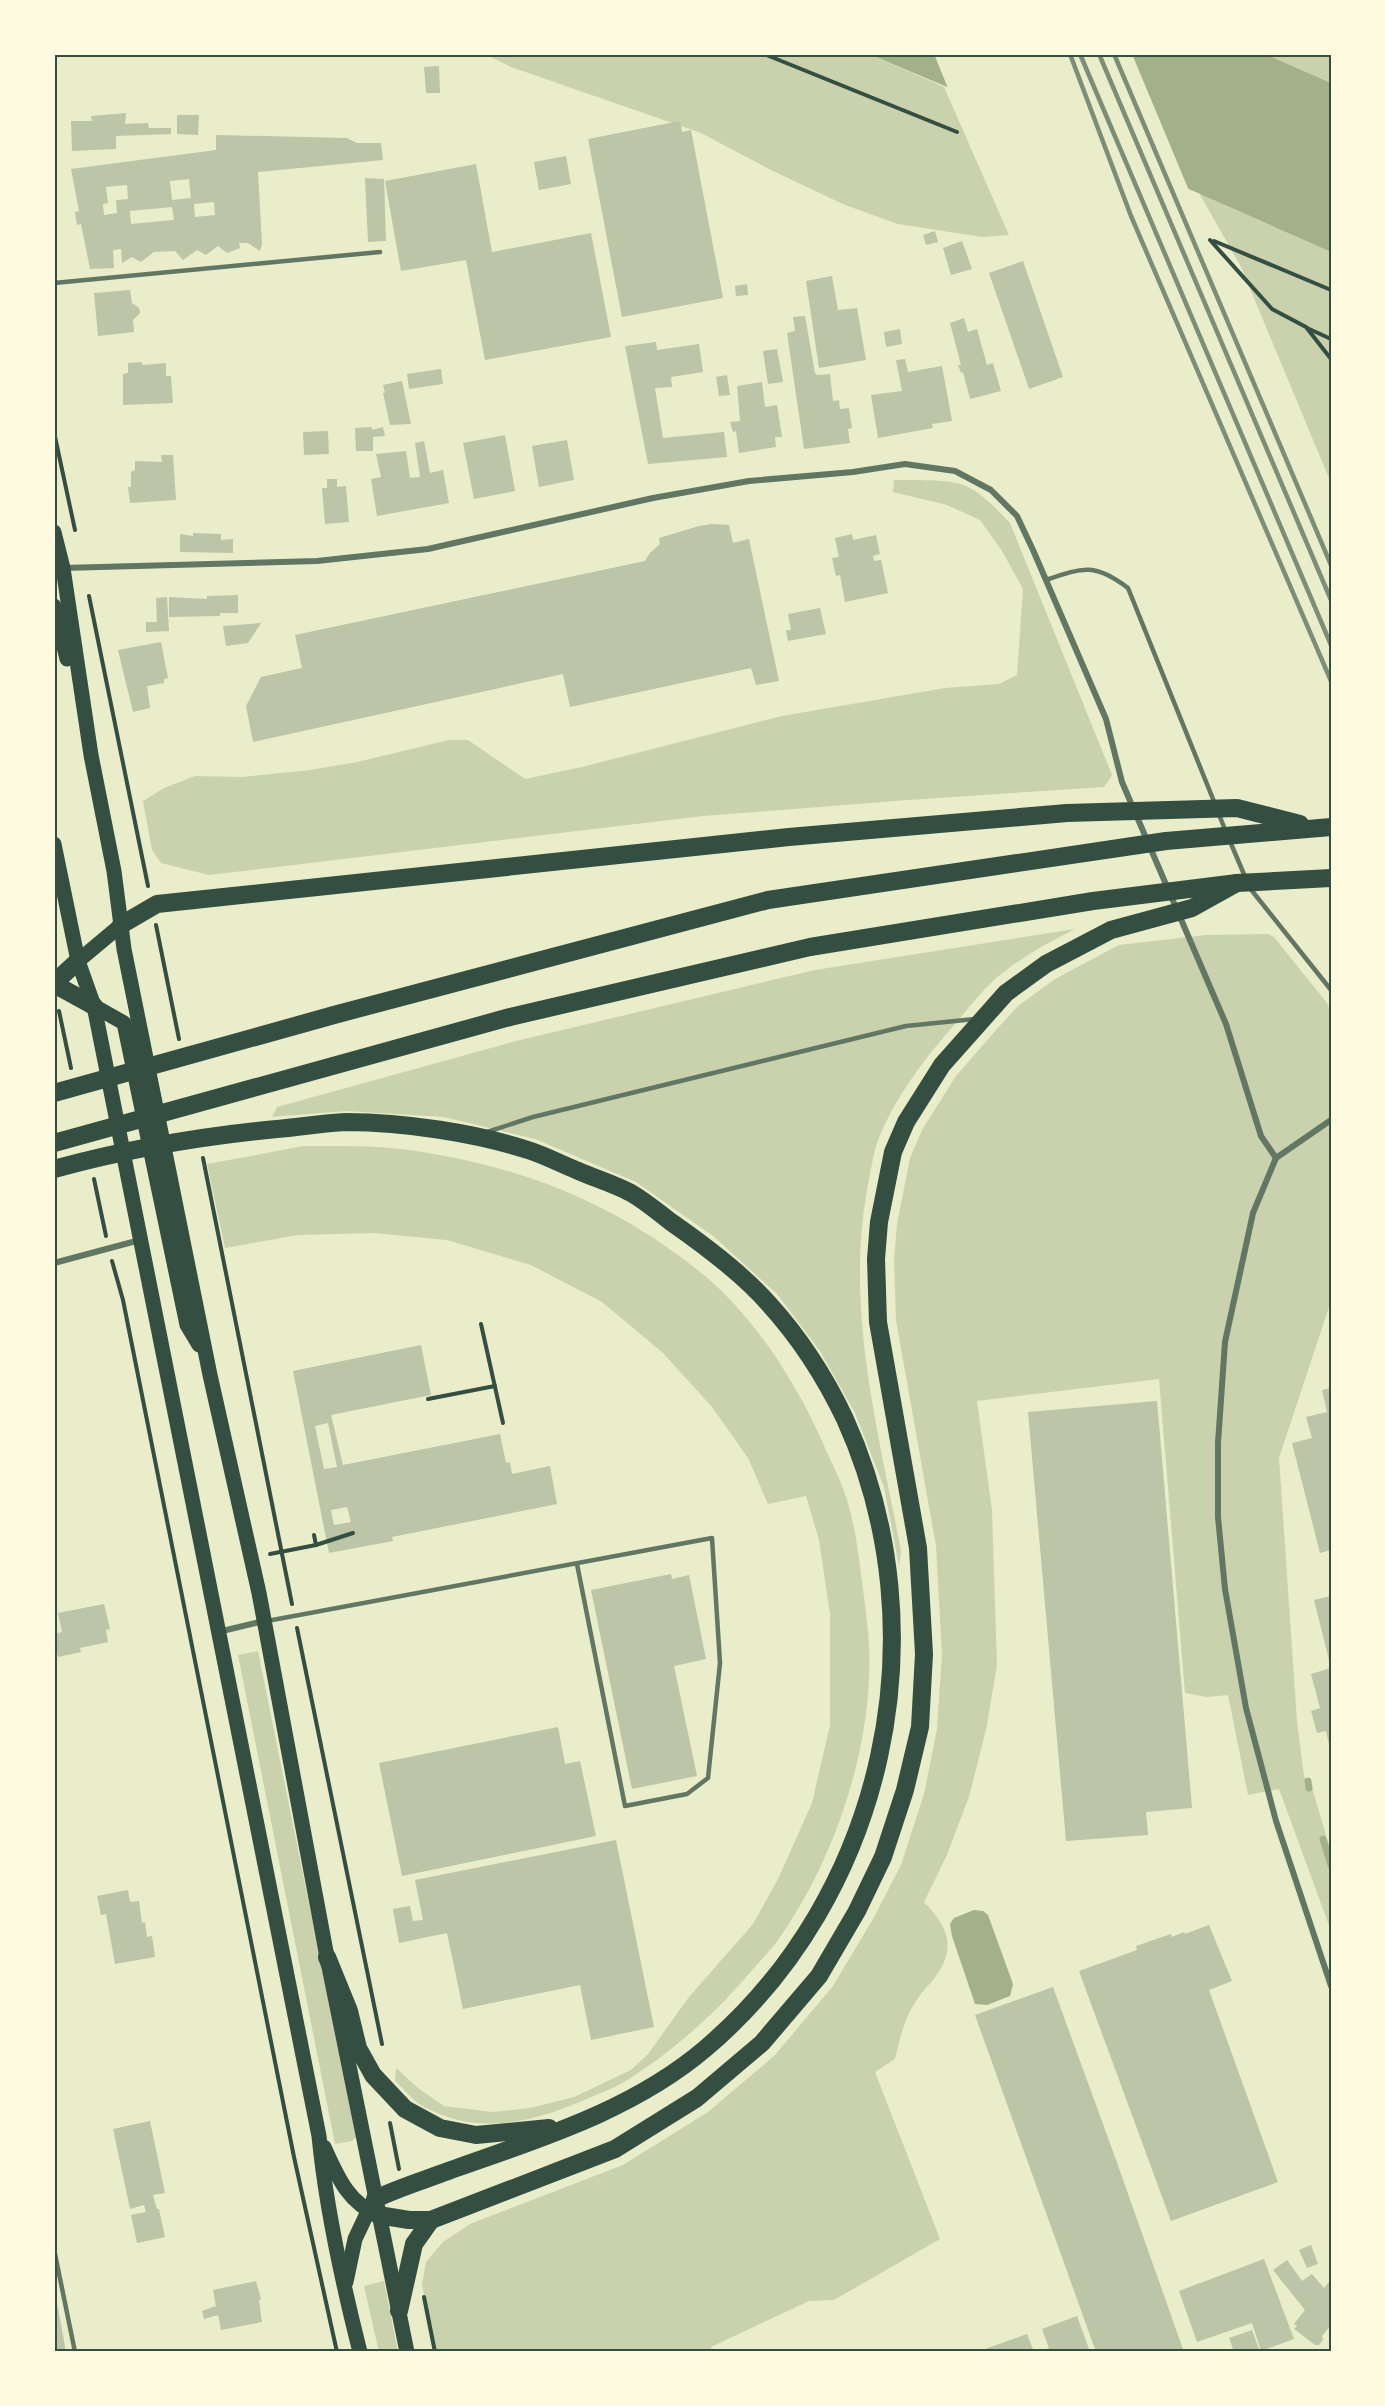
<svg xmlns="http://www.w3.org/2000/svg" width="1385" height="2406" font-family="'Source Sans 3',sans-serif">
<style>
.green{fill:#cad2ad}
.water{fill:#a3b18a}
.pier{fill:#e9edc9}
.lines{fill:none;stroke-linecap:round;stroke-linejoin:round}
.stream{stroke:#a3b18a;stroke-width:7}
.building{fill:#bcc5a7;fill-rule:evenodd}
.path{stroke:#344e41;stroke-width:4}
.service{stroke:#617663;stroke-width:4.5}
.minor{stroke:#617663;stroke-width:6}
.primary{stroke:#344e41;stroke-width:15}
.motorway{stroke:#344e41;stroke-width:18}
.rail{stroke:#7c8e77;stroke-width:4.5}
.neatline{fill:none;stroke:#344e41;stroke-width:2}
</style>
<rect width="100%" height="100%" fill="#e9edc9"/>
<g class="green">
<path d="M485 54H869L944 87 1009 235 982 237 898 224 845 205 773 171 701 133 511 67Z"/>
<path d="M1265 54H1331V83Z"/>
<path d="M1199 193 1331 252V483L1241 267Z"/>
<path d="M894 480C912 480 945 479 961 484 981 491 996 509 1010 523L1112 775 1104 787 908 800 703 816 209 875 161 863 152 850 143 801 164 788 195 776 242 777 310 770 357 762 449 740H468L525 779 582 767 782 716 945 688 999 684 1017 675 1023 589 1002 551 980 520 947 505 893 492Z"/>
<path d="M1075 929C1047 943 1018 959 994 980 978 995 964 1014 949 1031 920 1064 891 1104 876 1146 872 1160 870 1176 867 1190 845 1311 879 1433 901 1551L899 1566 884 1487 855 1413 820 1351 777 1294 713 1236 636 1182 535 1139 444 1117 346 1111 272 1117 277 1107 516 1041 815 970Z"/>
<path d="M1268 934 1274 937 1327 1003 1331 1012V1301L1279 1458 1297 1721 1304 1776 1306 1781H1310L1331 1852V1931L1279 1789 1248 1795 1228 1695 1207 1697 1185 1693 1159 1379 977 1401 992 1510 997 1665 986 1730 969 1797 946 1857 924 1902C948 1927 958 1948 933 1980 928 1986 922 1992 918 1998 905 2016 900 2038 895 2059L875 2072 940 2239 834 2300 809 2301 711 2347 712 2352H437L422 2285 426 2262 443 2242 470 2224 623 2165 708 2112 774 2056 833 1986 873 1919 901 1865 924 1794 937 1729 942 1654 936 1546 896 1320 894 1260 897 1224 910 1158 922 1130 956 1076 996 1030 1018 1006 1055 979 1119 945 1206 935Z"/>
<path d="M304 1146C339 1146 375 1145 409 1150 522 1166 616 1203 705 1276 755 1318 795 1381 822 1441 830 1460 841 1480 847 1500 856 1529 859 1559 863 1589 865 1607 868 1626 869 1645 874 1743 836 1857 780 1937 773 1948 763 1958 754 1968 717 2012 675 2050 626 2081 613 2089 597 2094 582 2101 530 2123 478 2135 426 2108 414 2102 405 2090 395 2081L396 2068 418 2088 444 2106 493 2112 530 2108 574 2097 631 2070 648 2054 689 1997 753 1924 778 1879 812 1803 830 1725V1614L819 1540 806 1496 768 1504 748 1458 712 1407 663 1353 602 1302 531 1265 447 1240 374 1233 298 1235 225 1248 207 1164Z"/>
<path d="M258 1651 356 2137 352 2141 335 2144 238 1655Z"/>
<path d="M384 2281 398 2352H379L364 2286Z"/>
</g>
<g class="water">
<path d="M869 54H1265L1331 83V252L1198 193Z"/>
<path d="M974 1910 983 1911 988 1915 1013 1984 1010 1996 987 2005 975 2004 952 1936 950 1924 954 1918Z"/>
</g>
<path class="pier" d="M934 54H1132L1190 193 950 93Z"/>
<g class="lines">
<g class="stream">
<path d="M1308 1781 1309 1788"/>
<path d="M1323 1839 1331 1865"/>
</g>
</g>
<g class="building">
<path d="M439 66 440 93H426L424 67Z"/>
<path d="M126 113 125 124 148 123 149 128H171V134L116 136V149L72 151 71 121H92L91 116Z"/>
<path d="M177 115H199L198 135 177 134Z"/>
<path d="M680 121 682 132 691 130 723 298 622 317 588 139Z"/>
<path d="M216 135 347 138 357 143H381L383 160 258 172 262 244 260 251 248 243H239L240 248 227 253 218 246 206 255 197 250 183 260 175 251 154 252 141 262 132 257 122 263 121 249 113 250 114 268 90 269 81 224 77 225 75 212 79 211 71 169 216 150ZM189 179 191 198 172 200 170 181ZM127 185 128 199 116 200 117 213 104 215 103 204 108 203 106 187ZM214 202 215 215 195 217 194 204ZM172 207 174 220 131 224 130 211Z"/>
<path d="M566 156 571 184 539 190 534 162Z"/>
<path d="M476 164 492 252 591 233 611 337 485 360 466 260 401 271 385 181Z"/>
<path d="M365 178 384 179 386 241 368 242Z"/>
<path d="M935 231 938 242 926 245 923 235Z"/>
<path d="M962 241 972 269 951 275 943 248Z"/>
<path d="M1023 261 1063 377 1029 389 989 273Z"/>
<path d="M832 276 838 310 857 308 866 360 819 368 806 281Z"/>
<path d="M747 284 748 295 736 296 735 286Z"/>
<path d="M130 290 132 303 139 308 140 313 133 320 134 332 98 336 94 293Z"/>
<path d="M805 316 815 373 817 375 830 374 833 401 839 400 840 409 849 408 852 428 848 429 850 443 804 449 787 333 795 331 793 317Z"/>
<path d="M964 318 968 332 977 329 987 365 993 363 1001 391 970 399 963 372 961 373 958 365H961L950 323Z"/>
<path d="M900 329 902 344 886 347 884 332Z"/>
<path d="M656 342 657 350 699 344 703 372 671 377 672 387 655 388 663 438 724 432 727 457 648 464 625 346Z"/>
<path d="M777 349 783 382 768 384 763 351Z"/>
<path d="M905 359 908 372 942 366 952 421 932 424 933 428 878 438 871 395 902 391 896 360Z"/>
<path d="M142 362V365L166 363V376H171L173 403 123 405V374L128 373V363Z"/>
<path d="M441 369 443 384 409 389 407 374Z"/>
<path d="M727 375 730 395 719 396 716 377Z"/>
<path d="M402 381 411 424 390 425 383 393H385L383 385Z"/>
<path d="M762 382 765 407 777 405 782 437H775L776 447 739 453 736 431 733 432 730 422 740 421 737 386Z"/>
<path d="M372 427V430L383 427 385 436 373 437V451H356L355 428Z"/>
<path d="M328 431 329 454 304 455 303 432Z"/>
<path d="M505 435 515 491 474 499 463 443Z"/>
<path d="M567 440 574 480 539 487 532 446Z"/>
<path d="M424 441 430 473 443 470 449 503 377 516 371 479 381 477 376 454 406 451 410 478 420 477 415 443Z"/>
<path d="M161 455H173L176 500 130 503 128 487H131V472L135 470V461L162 462Z"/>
<path d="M327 479H337V487L346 486 349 522 325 524 322 488H327Z"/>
<path d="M712 524 729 525 733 543 749 539 779 681 756 685 751 668 570 707 563 674 253 742 246 706 261 677 302 668 295 635 645 561 650 553 660 544 659 538 699 526Z"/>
<path d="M193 533 221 534V540L233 539V553L180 552V534L193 536Z"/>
<path d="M852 534 853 540 876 535 880 554 873 556 874 561 881 560 888 593 845 602 840 575 836 576 832 558 839 557 835 538Z"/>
<path d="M238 595V613H220V616L169 617V597L207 599V596Z"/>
<path d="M167 597 169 631 146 632V622H157L156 598Z"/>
<path d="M820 608 826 634 788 641 786 630H791L788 614Z"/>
<path d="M261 623 248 643 226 646 223 626Z"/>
<path d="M161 642 168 678 164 679V683L147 686 150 708 133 712 118 650Z"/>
<path d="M421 1345 431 1395 331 1415 343 1465 500 1434 506 1463 510 1462 512 1474 550 1466 557 1504 392 1537 393 1541 329 1553 293 1371ZM328 1423 337 1467 324 1469 315 1426ZM347 1507 351 1522 334 1525 331 1510Z"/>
<path d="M1331 1388V1550L1320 1553 1292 1443 1312 1438 1306 1417 1327 1412 1322 1390Z"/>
<path d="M1157 1401 1192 1808 1146 1812 1148 1835 1066 1841 1028 1412Z"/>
<path d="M671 1574 672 1579 689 1575 706 1659 674 1666 697 1776 632 1789 591 1590Z"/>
<path d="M1331 1596V1664H1330L1314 1600Z"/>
<path d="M104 1604 110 1629 106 1630 108 1642 80 1648 81 1652 58 1657 54 1634 62 1632 58 1613Z"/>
<path d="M1331 1668V1748L1330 1749 1326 1731 1317 1733 1311 1711 1320 1708 1311 1674Z"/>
<path d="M558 1727 565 1764 580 1761 596 1836 402 1876 379 1763Z"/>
<path d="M616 1840 654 2027 591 2040 580 1985 463 2009 447 1933 399 1943 393 1909 410 1906 413 1921 423 1920 415 1880Z"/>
<path d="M128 1890 130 1902 139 1901 142 1923 145 1922 147 1937 152 1936 155 1957 115 1964 106 1914 101 1915 97 1896Z"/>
<path d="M1209 1925 1232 1981 1209 1990 1278 2182 1171 2221 1079 1971 1137 1950 1136 1946 1171 1934 1172 1937 1184 1932 1185 1934Z"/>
<path d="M1053 1987 1115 2157 1184 2352H1096L975 2015Z"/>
<path d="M150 2121 165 2193 153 2195 157 2209H159L165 2237 137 2243 131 2215 146 2212 144 2205 130 2209 113 2129Z"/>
<path d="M1311 2245 1318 2264 1307 2268 1299 2250Z"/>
<path d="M1264 2259 1294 2339 1261 2351 1252 2323 1197 2342 1179 2291Z"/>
<path d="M1287 2260 1302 2281 1312 2274 1324 2288 1331 2280V2325L1322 2336 1323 2340 1319 2345H1315L1294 2329 1297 2326 1294 2324 1305 2310 1273 2270Z"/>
<path d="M256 2281 261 2299 259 2300 262 2322 221 2330 218 2315 204 2319 202 2311 216 2306 213 2290Z"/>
<path d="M55 2292 66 2352H54Z"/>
<path d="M1077 2316 1090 2352H1037L1049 2348 1042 2329Z"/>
<path d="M1252 2330 1260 2352H1234L1229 2338Z"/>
<path d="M1027 2334 1034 2352H986L985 2349Z"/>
</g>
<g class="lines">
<g class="path">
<path d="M764 54 957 132"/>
<path d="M1210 240 1272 309 1306 327 1331 359"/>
<path d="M1214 241 1331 290"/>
<path d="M1307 328 1331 339"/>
<path d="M54 432 75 530"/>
<path d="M89 596 148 886"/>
<path d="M156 925 179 1039"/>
<path d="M59 1011 71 1068"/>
<path d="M203 1158 292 1604"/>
<path d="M94 1179 106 1236"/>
<path d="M112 1261 123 1300 294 2157 337 2352"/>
<path d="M481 1324 503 1423"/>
<path d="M428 1399 495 1386"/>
<path d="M314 1535 316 1545"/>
<path d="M270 1554 316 1545 353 1533"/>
<path d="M297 1628 382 2044"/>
<path d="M390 2123 399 2169"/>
<path d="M424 2297 435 2352"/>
</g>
<g class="service">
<path d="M54 283 380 252"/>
<path d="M1046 580C1084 567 1095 563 1128 588L1215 804"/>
<path d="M1218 812 1226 832"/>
<path d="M1229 839 1246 879"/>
<path d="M1249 887 1331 990"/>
<path d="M487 1132 533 1117 906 1026 975 1019"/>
<path d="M267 1621 712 1538 720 1663 708 1778 687 1794 625 1806 577 1564"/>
<path d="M54 2249 75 2352"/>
</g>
<g class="minor">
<path d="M54 572 63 568 317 561 428 549 653 498 749 481 853 472 905 464 955 471 991 490 1017 516 1033 550 1106 719 1122 782 1226 1024 1261 1136 1276 1158"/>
<path d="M1331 1120 1276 1158 1253 1213 1225 1342 1218 1443V1517L1225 1589 1246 1708 1276 1821 1331 1986"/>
<path d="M54 1263 140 1240"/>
<path d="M218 1632 264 1621"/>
</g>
<g class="primary">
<path d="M54 532 63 568 91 755 114 871 124 949 210 1375 259 1593 327 1957 407 2352"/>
<path d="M54 606 67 659"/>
<path d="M54 844 78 961 94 1006 319 2136C326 2209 342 2281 360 2352"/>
<path d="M78 961 121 925"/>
<path d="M94 1006 124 1023 187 1325 199 1345"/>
<path d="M324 2147C337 2175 347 2202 378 2215"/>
<path d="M346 2282 355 2239 372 2203"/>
</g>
<g class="motorway">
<path d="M121 925 157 904 789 837 1067 813 1237 808 1300 824"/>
<path d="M54 983 78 961"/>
<path d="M54 984 94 1006"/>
<path d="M54 1093 334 1015 768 900 1166 841 1331 827"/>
<path d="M54 1143 510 1017 810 947 1093 901 1237 883 1331 878"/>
<path d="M54 1169C127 1149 202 1136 277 1129 300 1127 323 1123 346 1122 403 1122 477 1133 531 1151 546 1156 561 1164 576 1170 594 1178 614 1184 631 1193 645 1201 658 1212 671 1222 704 1245 742 1273 769 1304 799 1337 826 1379 845 1419 942 1633 885 1896 706 2048 630 2113 531 2141 440 2174 418 2182 396 2189 375 2199"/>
<path d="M327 1957 349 2011 358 2048 373 2075 405 2109 440 2128 476 2135 549 2128"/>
<path d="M378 2215 409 2220H431L615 2149 697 2098 762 2043 819 1976 857 1911 883 1857 905 1790 920 1727 924 1654 918 1548 878 1322 876 1259 879 1222 893 1152 906 1122 942 1065 1006 993 1046 964 1111 930 1192 908 1237 883"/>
<path d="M399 2311 414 2244 431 2220"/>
</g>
<g class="rail">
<path d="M1070 54 1131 216 1331 681"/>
<path d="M1080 54 1331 645"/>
<path d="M1099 54 1331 600"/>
<path d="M1114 54 1331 565"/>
</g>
</g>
<rect width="1385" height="2406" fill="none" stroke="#fefae0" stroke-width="111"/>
<rect x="56" y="56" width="1274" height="2294" class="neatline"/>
</svg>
